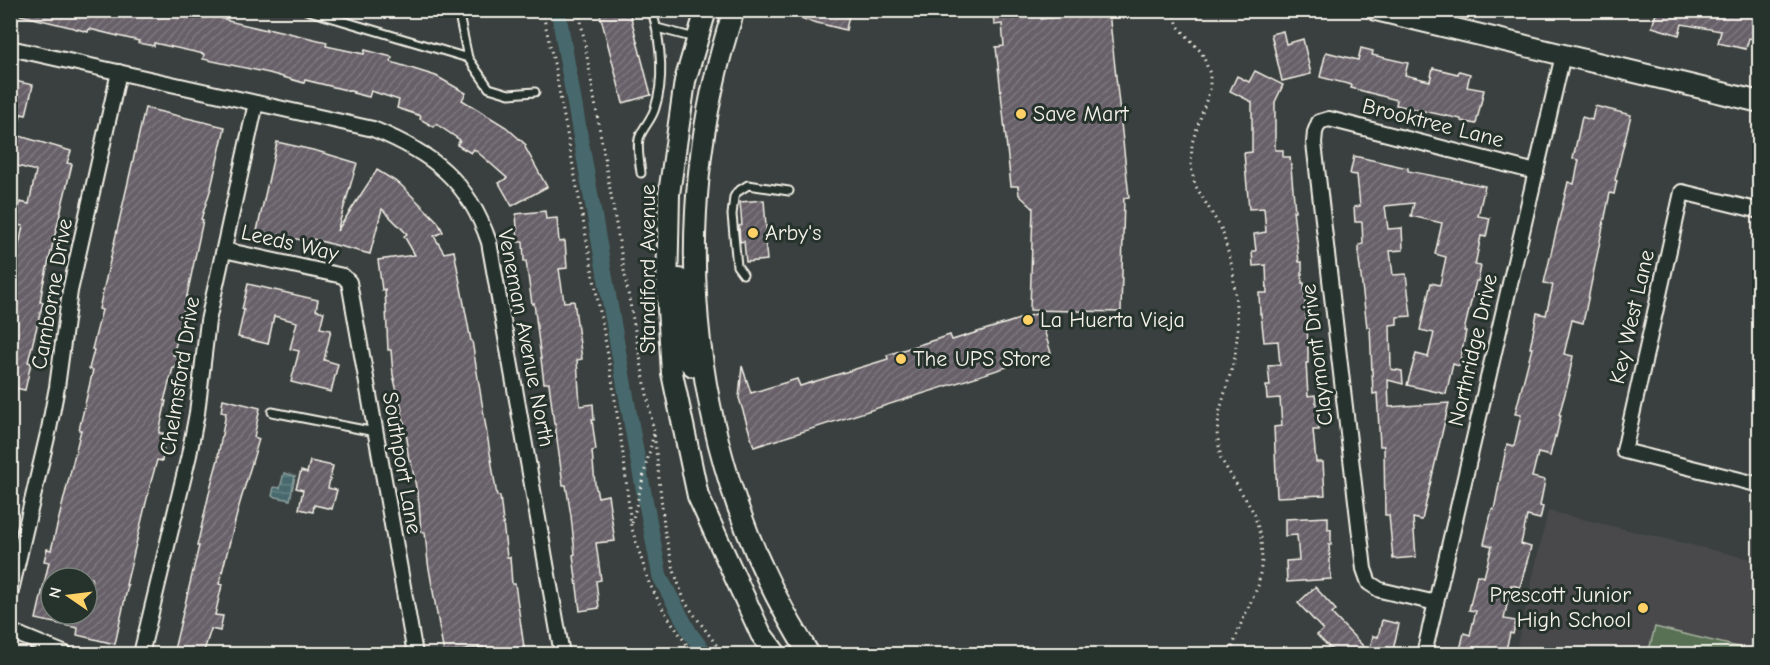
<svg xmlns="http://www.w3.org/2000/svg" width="1770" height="665" font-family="'Comic Neue',sans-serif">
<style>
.built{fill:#484a4b}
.green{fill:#597155;stroke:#a6b19e;stroke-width:1.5}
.water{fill:url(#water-rules);stroke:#8c9f9e;stroke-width:1.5}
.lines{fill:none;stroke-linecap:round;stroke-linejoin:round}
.canal{stroke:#47696d;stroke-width:15}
.building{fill:url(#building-hatch);stroke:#f4f1e8;stroke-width:1.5;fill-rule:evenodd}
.service-casing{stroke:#f4f1e8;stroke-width:11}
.minor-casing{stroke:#f4f1e8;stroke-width:18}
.secondary-casing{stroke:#f4f1e8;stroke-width:24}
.path{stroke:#f4f1e8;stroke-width:3;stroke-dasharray:1.5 4.5;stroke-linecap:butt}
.service{stroke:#26332d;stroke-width:7}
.minor{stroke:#26332d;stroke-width:14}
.secondary{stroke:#26332d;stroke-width:20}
.poi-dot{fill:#ffd166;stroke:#26332d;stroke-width:2}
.labels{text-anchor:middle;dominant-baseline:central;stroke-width:6;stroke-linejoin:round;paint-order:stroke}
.poi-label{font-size:22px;fill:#f4f1e8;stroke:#26332d;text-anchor:start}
.street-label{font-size:22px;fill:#f4f1e8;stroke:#26332d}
</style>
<defs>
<pattern id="water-rules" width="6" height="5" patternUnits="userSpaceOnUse" patternTransform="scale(1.5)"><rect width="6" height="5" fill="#47696d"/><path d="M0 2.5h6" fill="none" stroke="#627f82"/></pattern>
<pattern id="building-hatch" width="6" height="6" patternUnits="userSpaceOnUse" patternTransform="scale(1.5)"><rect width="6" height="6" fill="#676068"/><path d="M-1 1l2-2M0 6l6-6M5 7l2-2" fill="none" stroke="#7d777e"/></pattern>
</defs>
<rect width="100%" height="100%" fill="#3a403f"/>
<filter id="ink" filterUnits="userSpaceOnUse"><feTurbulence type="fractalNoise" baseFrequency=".0167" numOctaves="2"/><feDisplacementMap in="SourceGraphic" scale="12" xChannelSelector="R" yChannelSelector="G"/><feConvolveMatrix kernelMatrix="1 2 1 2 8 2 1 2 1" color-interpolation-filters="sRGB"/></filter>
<g filter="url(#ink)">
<path class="built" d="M1548 511 1759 561V654H1515Z"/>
<path class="green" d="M1655 627 1759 652V654H1648Z"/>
<path class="water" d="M284 473 295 476 290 500 272 496 274 487 280 488Z"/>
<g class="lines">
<path class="canal" d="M558 10 637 456 660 577 690 633 706 654"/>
</g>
<g class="building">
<path d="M21 10H196V12L228 20V21L267 30V28L327 42 326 46 364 54 365 50 392 57 391 62 436 76 466 93 462 100 506 127 526 145 525 147 547 187 512 206 499 183 507 178 474 149 471 153 457 145 460 140 436 124 434 127 420 119 421 116 397 108 399 100 371 91 369 97 353 93 354 92 305 80 304 83 269 73 203 59 204 54 154 43V46L138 43 139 41 89 29 88 32 70 27 20 15Z"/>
<path d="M599 10H629L651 95 623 103Z"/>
<path d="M786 10H850L846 30 785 15Z"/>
<path d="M993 10H1040L1041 19 1109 12 1129 197 1124 198 1121 312 1030 310 1033 208 1019 195 1018 186H1011L996 47 1004 46 1002 24 994 25Z"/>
<path d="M1657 10H1755L1753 20 1760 22V40L1749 38 1746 49 1718 43 1721 31 1682 24 1679 35 1652 27Z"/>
<path d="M1283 31 1286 44 1303 39 1311 74 1282 81 1271 34Z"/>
<path d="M1361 48 1373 51 1372 55 1408 63 1405 75 1430 81 1433 68 1458 74 1459 71 1470 74 1467 87 1484 90 1476 124 1461 121V119L1396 105 1397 100 1351 88 1352 85 1320 77 1326 52 1358 60Z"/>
<path d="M1255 71 1283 85 1275 102V150H1283V157H1290L1295 211H1293L1299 262H1302V283H1304L1308 344V363H1306L1308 396 1315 395 1319 430H1313L1316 462H1323L1325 495 1277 497 1274 427 1282 426 1280 398 1267 399 1266 386H1270L1268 366 1280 365 1278 341 1264 342 1261 314H1260L1259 293H1267L1266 265 1253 266 1252 251H1256L1254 234 1266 232 1264 208 1249 209 1244 153 1252 152V102L1230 91 1237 76 1249 82Z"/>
<path d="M10 80 33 85 26 115 21 114 16 135 71 151 67 163 72 164 43 285 40 302H43L28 362 31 363 25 390 10 387V263L15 264 23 226 16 225 20 202 29 204 36 171 10 164Z"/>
<path d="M1595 106 1631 115 1615 180 1617 181 1614 194 1610 193 1583 323 1572 320 1564 354 1573 356 1569 376H1570L1559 415H1561L1556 437 1555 436 1550 456 1538 453 1532 477 1545 480 1540 506 1543 507 1540 519 1527 516 1521 544 1531 547 1520 587 1511 585 1504 619 1516 621 1513 634 1510 633 1505 654H1459L1464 633 1470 635 1476 611 1469 610 1477 575 1484 577 1492 546 1484 544 1492 509 1494 510 1507 444 1514 446 1521 415 1515 414 1532 348H1530L1537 313 1546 315 1553 285 1544 283 1568 182 1574 184 1579 160 1573 159 1582 117 1592 120Z"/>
<path d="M145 108 225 127 211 188 201 219 203 220 183 314 175 340H177L173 355 178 356 176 368H173L164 401H166L159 433H163L159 448 164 449 162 461 157 460 151 482 126 585H128L115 644 77 635 78 628 36 619 49 562 44 561 47 549 51 550 81 430H79L93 370 89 369 94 350 92 349 102 310 99 309ZM51 578H92L87 598V614H51Z"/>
<path d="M277 142 317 151 357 163 337 231 377 170 400 184 438 222 443 232 434 236 444 253 454 251 471 341H472L497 496H500L507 557H510L512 584H515L525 654H493L492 647 483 649V647L444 654 428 563 425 532H421L419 503 411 461H409L407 446 408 445 400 400H399L393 375 391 350H388L385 289 382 290 378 260 415 255 404 236 407 234 382 209 370 254 312 239 311 242 257 231Z"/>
<path d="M1354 156 1408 168V171L1485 186 1478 216 1490 218 1486 237 1481 236 1475 265 1481 266 1478 281H1476L1464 331H1466L1459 366 1453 364 1446 394 1407 385 1416 354 1428 357 1434 333 1420 330 1431 283 1440 285 1446 257 1435 254 1442 223 1411 216 1414 203 1385 206 1388 229 1402 228 1403 250 1390 251 1393 275 1406 274 1411 316 1397 317V324L1390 325 1391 369 1402 371 1403 384 1388 380 1389 407 1449 403 1422 520 1413 518 1416 557 1393 559 1389 515H1385L1384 446H1380L1377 393 1373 394 1370 327H1367L1359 260V245L1363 244 1362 222H1355L1354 207 1360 206 1357 175 1350 174Z"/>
<path d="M764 200 767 240H765L767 260 746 262 744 241 740 242 739 226 742 225 740 202Z"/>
<path d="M545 211 546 219 557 218 559 242 565 241 567 268 559 269 564 302 574 301 582 359 577 360 580 406 593 404 594 420H592L596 450 592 451 595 484 598 497 608 495 615 541 596 543 601 580 596 581 599 608 580 611 573 555 575 554 571 516 566 485H563L555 424H554L549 383H544L534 303 532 304 526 261H524L523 242H518L516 214Z"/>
<path d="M248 284 318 300 316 310 324 312 320 328 331 330 324 360 338 364 331 392 291 382 299 351 290 349 297 322 274 316 268 344 238 337 244 310 242 309Z"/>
<path d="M1039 313 1051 353 754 447 739 398 742 366 751 393 797 379 800 386 888 359 887 355 950 335 952 340Z"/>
<path d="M223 399 260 408 254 437 259 439 239 506 219 584 222 585 215 615 223 616 220 631 211 629 203 654H173L199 546H197L211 485 219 456H218L226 413 221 412Z"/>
<path d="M310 461 333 466 328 488 337 490 332 509 314 505 313 512 299 509 303 490 296 488 301 471 307 473Z"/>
<path d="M1328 517V530L1331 529V545H1329L1331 579 1287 582 1286 561 1299 560 1297 535 1285 536V519Z"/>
<path d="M1315 587 1336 610 1332 614 1369 652 1373 636 1378 637 1382 620 1399 624 1392 654H1336L1317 635 1323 630 1298 603Z"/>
</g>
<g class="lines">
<defs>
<g id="service">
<path d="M306 10 468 58"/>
<path d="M458 10 468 58 489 88 509 94 535 92"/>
<path d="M657 28 695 38"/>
<path d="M641 173C640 164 636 144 640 136 644 126 652 119 655 108 665 78 660 40 652 10"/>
<path d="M743 274 737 266 732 215 734 197 737 192 748 185 789 191"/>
<path d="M272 412 375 432"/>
</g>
<g id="minor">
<path d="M10 48 373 129C432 153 468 180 489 242L562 654"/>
<path d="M1760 211 1682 192 1624 451 1760 485"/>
<path d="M224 250 343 276 349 282 415 654"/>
<path d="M10 595 49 429 57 387 70 291 119 72"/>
<path d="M1436 603 1380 590 1369 583 1364 569 1314 143 1315 132 1319 122 1329 119 1536 172"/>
<path d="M10 631 66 654"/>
<path d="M141 654 189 455 197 413 208 321 256 103"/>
<path d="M1424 654 1563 55"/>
</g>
<g id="secondary">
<path d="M706 10 685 81 669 194 667 292 672 373 698 496 761 634 776 654"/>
<path d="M734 10C663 224 689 464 809 654"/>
<path d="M1376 10 1760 102"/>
<path d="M679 279 689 362 693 366H703"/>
</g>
</defs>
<use href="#service" class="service-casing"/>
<use href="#minor" class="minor-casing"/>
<use href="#secondary" class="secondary-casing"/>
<g class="path">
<path d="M542 10 554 63 610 366 624 461 631 526 649 583 664 611 693 654"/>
<path d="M579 10 626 282 654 432 665 534 675 574 685 602 723 654"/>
<path d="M1173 10 1178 26 1202 53 1210 74V89L1192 143 1191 167 1195 185 1222 230 1233 270 1238 328 1235 357 1220 410 1217 433 1221 459 1254 513 1261 538 1262 561 1258 586 1240 626 1233 646 1232 654"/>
<path d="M632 523 654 433"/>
</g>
<use href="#service" class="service"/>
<use href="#minor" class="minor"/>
<use href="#secondary" class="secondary"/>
</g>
</g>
<g class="poi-dot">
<circle cx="1021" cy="114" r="6"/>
<circle cx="753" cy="233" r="6"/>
<circle cx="1028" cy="320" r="6"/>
<circle cx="901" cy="359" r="6"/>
<circle cx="1643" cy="608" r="6"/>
</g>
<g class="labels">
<g class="poi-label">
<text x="1033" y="114">Save Mart</text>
<text x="765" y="233">Arby's</text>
<text x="1040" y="320">La Huerta Vieja</text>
<text x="913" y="359">The UPS Store</text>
<text x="1631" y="595" text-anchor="end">Prescott Junior<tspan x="1631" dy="25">High School</tspan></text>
</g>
<g class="street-label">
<text transform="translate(1433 123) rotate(14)">Brooktree Lane</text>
<text transform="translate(290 243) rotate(13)">Leeds Way</text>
<text transform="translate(648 269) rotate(-90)">Standiford Avenue</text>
<text transform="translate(52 294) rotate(-80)">Camborne Drive</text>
<text transform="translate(1632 317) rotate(-77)">Key West Lane</text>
<text transform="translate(526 338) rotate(79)">Veneman Avenue North</text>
<text transform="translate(1473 350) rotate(-77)">Northridge Drive</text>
<text transform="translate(1317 355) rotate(-97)">Claymont Drive</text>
<text transform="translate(180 376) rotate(-81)">Chelmsford Drive</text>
<text transform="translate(402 463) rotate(80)">Southport Lane</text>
</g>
</g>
<rect width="1770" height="665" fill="none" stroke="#26332d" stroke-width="36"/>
<rect x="18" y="18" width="1734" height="629" fill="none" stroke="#f4f1e8" stroke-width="2" filter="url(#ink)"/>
<g transform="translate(69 596) rotate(284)"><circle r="28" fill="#26332d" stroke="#787f78" stroke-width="1.5"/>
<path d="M0-4.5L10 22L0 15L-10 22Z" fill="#ffd166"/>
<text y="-9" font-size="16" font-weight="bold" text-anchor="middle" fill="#f4f1e8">N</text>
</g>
</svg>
